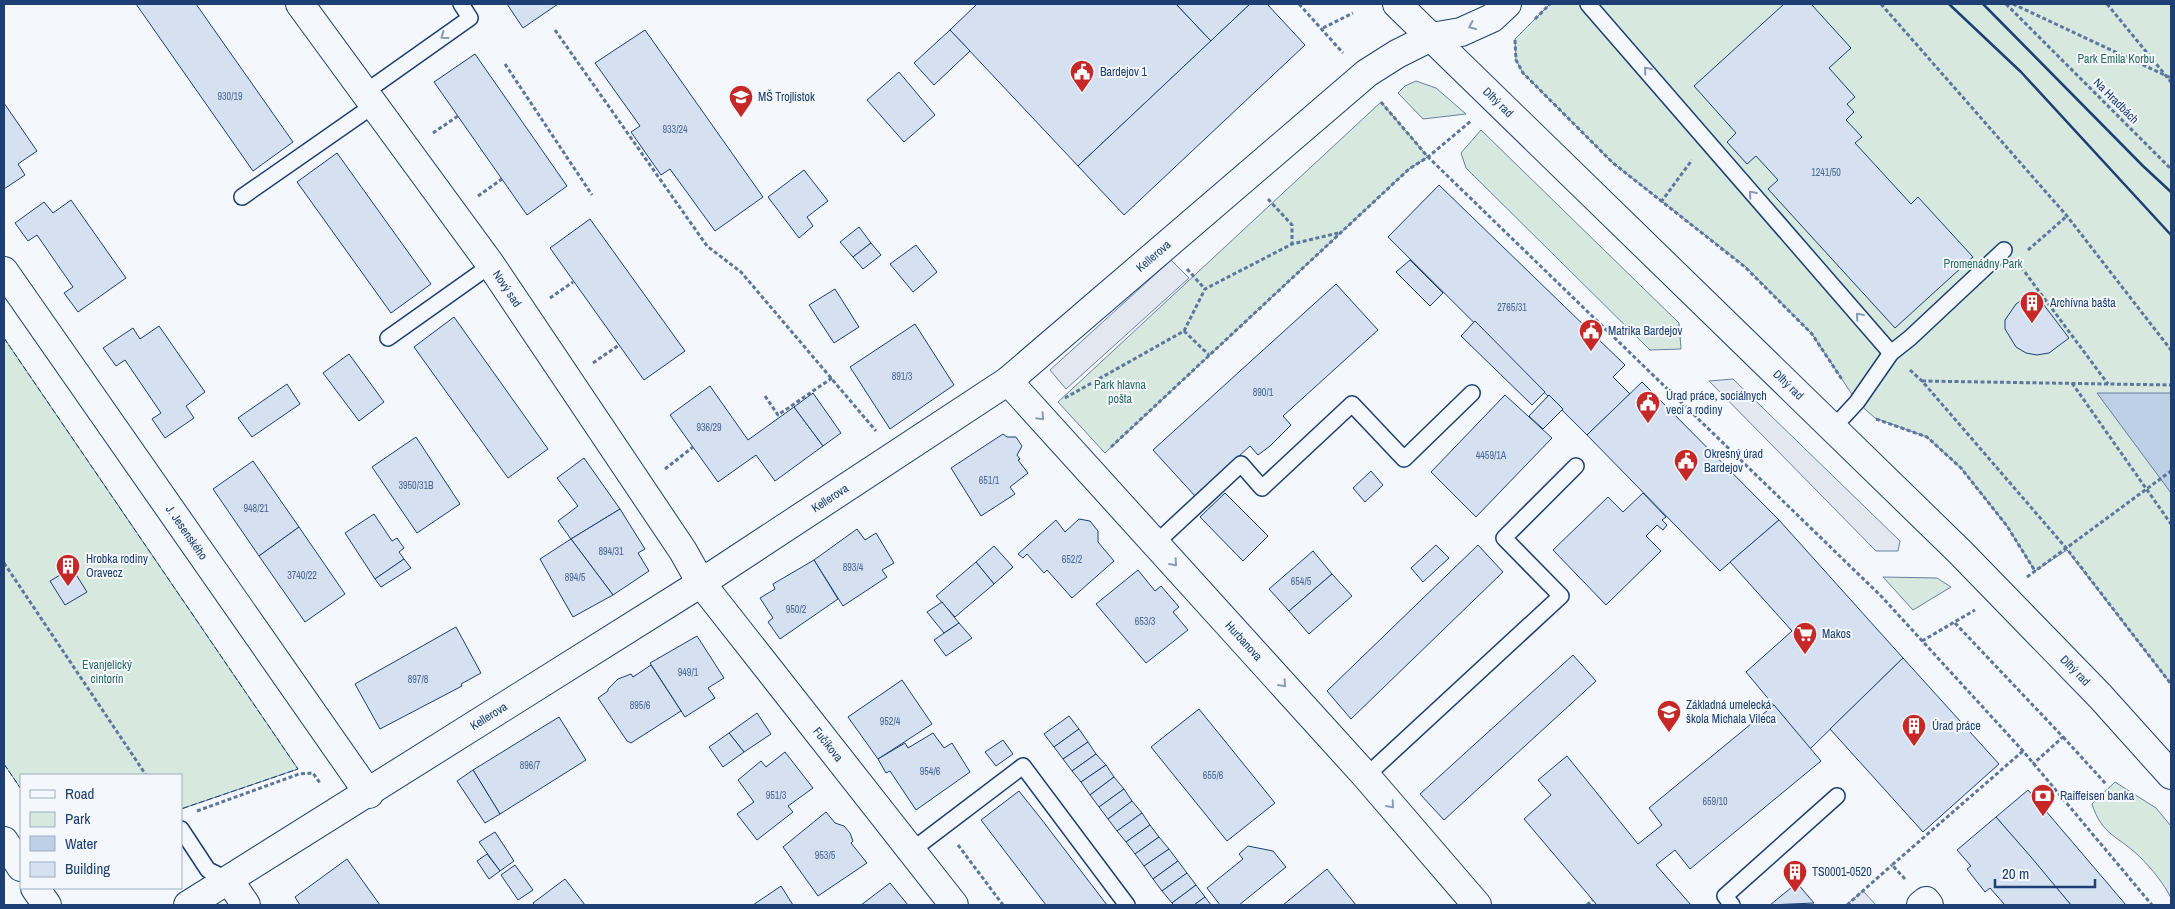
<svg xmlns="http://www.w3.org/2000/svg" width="2175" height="909" font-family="'Archivo Narrow',sans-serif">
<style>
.green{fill:#d7e8df;stroke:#687fa3}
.parking{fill:#e3e8f0;stroke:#687fa3}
.water{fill:#bed0e5;stroke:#687fa3}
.building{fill:#d5e0f0;stroke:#1d3f73}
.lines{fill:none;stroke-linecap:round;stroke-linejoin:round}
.service-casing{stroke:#1d3f73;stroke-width:18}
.minor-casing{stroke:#1d3f73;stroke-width:30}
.tertiary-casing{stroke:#1d3f73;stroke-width:30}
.path{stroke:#5e769c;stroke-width:3;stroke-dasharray:4 2.5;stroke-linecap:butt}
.service{stroke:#f4f7fb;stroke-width:15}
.minor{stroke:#f4f7fb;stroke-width:28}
.tertiary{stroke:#f4f7fb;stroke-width:28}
.fence{stroke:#1d3f73;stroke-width:1;stroke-dasharray:6 2.5;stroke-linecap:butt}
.wall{stroke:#1d3f73;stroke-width:2.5}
.oneway{stroke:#889bb7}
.labels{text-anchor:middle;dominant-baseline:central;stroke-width:4;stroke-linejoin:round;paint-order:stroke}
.number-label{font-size:10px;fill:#4b6792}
.park-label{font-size:12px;fill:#2c6c60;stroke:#f4f7fb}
.poi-label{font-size:12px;fill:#1d3f73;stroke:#f4f7fb;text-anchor:start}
.street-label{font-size:12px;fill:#1d3f73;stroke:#f4f7fb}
</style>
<rect width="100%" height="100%" fill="#f4f7fb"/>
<g class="green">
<path d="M1550 4H2171V684L2067 550 2035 571 2007 526 1961 468 1927 437 1875 418 1857 402 1812 334 1746 267 1613 163 1523 73 1516 60 1515 39Z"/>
<path d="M1416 81 1436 88 1466 114 1423 119 1398 93 1405 86Z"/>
<path d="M1381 102 1428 157 1409 169 1105 453 1058 402Z"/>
<path d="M1481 130 1679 323 1681 349 1650 350 1466 168 1461 153Z"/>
<path d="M4 338 298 769 181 809V775H21V789L4 764Z"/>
<path d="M1883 577 1937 578 1951 587 1913 610Z"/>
<path d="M2115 782 2156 808 2171 826V898C2164 884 2152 869 2141 858 2119 836 2102 836 2092 804Z"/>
</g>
<g class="parking">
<path d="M1171 260 1189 278 1066 389 1050 370Z"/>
<path d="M1733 379 1900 541 1898 551H1876L1709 381Z"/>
<path d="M1863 891 1876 905H1846Z"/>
</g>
<path class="water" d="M2097 393H2171V493Z"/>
<g class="building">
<path d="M136 4H196L293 142 253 171Z"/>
<path d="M507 4H558L523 28Z"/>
<path d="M977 4H1176L1211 41 1078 166 950 30Z"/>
<path d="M1176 4H1250L1211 41Z"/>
<path d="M1250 4H1267L1305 45 1124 215 1078 166Z"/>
<path d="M1784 4H1811L1851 48 1829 68 1855 97 1847 104 1854 112 1846 120 1862 137 1855 143 1911 204 1918 197 1973 257 1895 328 1768 189 1778 180 1756 156 1747 164 1727 142 1736 133 1694 86Z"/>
<path d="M645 30 763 197 715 231 670 169 661 175 631 132 640 126 595 63Z"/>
<path d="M950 30 970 51 934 85 914 63Z"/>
<path d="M475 54 567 186 527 215 434 82Z"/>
<path d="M899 72 935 115 904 142 867 100Z"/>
<path d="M4 103 37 151 18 164 25 175 4 189Z"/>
<path d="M337 153 431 284 391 313 297 182Z"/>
<path d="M804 170 828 201 807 217 813 226 799 238 768 197Z"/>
<path d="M1439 185 1625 365 1613 377 1630 394 1587 435 1388 237Z"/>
<path d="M71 200 126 278 78 312 64 293 73 287 37 235 28 241 15 223 44 202 53 213Z"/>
<path d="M590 219 685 351 644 380 550 248Z"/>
<path d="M859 227 871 243 853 257 840 242Z"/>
<path d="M871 243 881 255 863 269 853 257Z"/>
<path d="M916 245 937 272 913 292 890 264Z"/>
<path d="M1410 260 1443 293 1430 306 1396 272Z"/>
<path d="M1336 284 1378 330 1283 416 1291 425 1270 446 1258 455 1250 446 1195 496 1153 450Z"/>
<path d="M835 289 859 327 834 343 809 305Z"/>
<path d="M2034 292 2069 338 2049 353 2037 355 2026 353 2016 347 2005 329V320L2016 304Z"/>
<path d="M454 317 548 449 508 478 414 347Z"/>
<path d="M1475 321 1545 392 1532 405 1461 336Z"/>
<path d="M915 324 954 385 890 429 850 367Z"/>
<path d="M159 326 205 392 186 406 194 418 165 438 152 419 161 413 125 360 116 366 103 348 133 328 140 339Z"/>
<path d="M349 354 384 402 359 421 323 373Z"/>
<path d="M1642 382 1779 520 1720 571 1587 435Z"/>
<path d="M287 384 300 404 252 437 238 418Z"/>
<path d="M710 386 748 440 794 407 823 446 775 481 756 455 718 482 670 415Z"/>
<path d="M813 393 841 433 823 446 794 407Z"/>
<path d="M1505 395 1552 438 1476 517 1431 472Z"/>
<path d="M1549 395 1563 409 1543 429 1529 416Z"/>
<path d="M1003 434 1007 437H1016L1022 446 1017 455 1020 459 1018 460 1028 473 1010 487 1015 494 981 516 951 468Z"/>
<path d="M416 437 460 504 417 533 372 467Z"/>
<path d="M584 458 620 509 571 539 558 521 578 506 557 478Z"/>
<path d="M253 461 299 527 259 556 213 489Z"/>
<path d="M1371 471 1383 485 1365 502 1353 488Z"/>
<path d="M1225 493 1268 536 1243 561 1200 517Z"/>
<path d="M1643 493 1666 517 1662 520 1667 525 1663 530 1657 525 1646 536 1661 551 1606 605 1553 550 1608 497 1623 512Z"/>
<path d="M620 509 645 549 638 553 649 571 613 595 571 539Z"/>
<path d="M374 514 392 541 397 538 404 548 399 552 404 559 375 579 345 533Z"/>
<path d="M1079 519 1090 521 1098 531V542L1114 561 1072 598 1047 570 1044 573 1027 554 1023 558 1018 554 1056 520 1065 532Z"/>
<path d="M1779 520 1903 658 1810 749 1746 672 1792 631 1730 562Z"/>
<path d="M299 527 345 594 305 622 259 556Z"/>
<path d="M857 529 865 540 876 533 894 563 882 570 887 577 843 606 814 560Z"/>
<path d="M571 539 613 595 573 617 540 559Z"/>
<path d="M1436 545 1449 558 1423 582 1411 568Z"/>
<path d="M1478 545 1503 572 1351 719 1327 691Z"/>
<path d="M994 546 1013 567 994 584 976 562Z"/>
<path d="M1313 551 1332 574 1289 611 1269 589Z"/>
<path d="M404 559 411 568 381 587 375 579Z"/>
<path d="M814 560 838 599 780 639 768 622 773 618 760 598 775 589 773 584Z"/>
<path d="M976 562 994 584 955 617 936 596Z"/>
<path d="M72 568 87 592 65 605 50 581Z"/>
<path d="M1138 570 1155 591 1161 586 1179 607 1173 612 1188 630 1146 663 1096 604Z"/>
<path d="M1332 574 1352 596 1309 634 1289 611Z"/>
<path d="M942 602 959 623 944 633 927 612Z"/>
<path d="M959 623 972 638 946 656 934 640Z"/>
<path d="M456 627 481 673 461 684 462 686 380 729 355 684Z"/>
<path d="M697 636 724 678 708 688 715 698 685 717 650 663Z"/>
<path d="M1573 655 1596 681 1444 820 1420 794Z"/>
<path d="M1903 658 1999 764 1923 832 1830 729Z"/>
<path d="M651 665 681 711 631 743 627 741 598 698 608 691V689L618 679 631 674 633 677Z"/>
<path d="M902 680 932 724 878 759 848 717Z"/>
<path d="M1774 705 1821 761 1690 869 1675 850 1656 865 1691 905H1597L1524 819 1551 795 1538 780 1567 756 1638 844 1662 825 1649 808Z"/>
<path d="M1199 709 1275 803 1227 841 1151 747Z"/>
<path d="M757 713 771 734 744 752 729 733Z"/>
<path d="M1069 716 1079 729 1054 747 1044 734Z"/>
<path d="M559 717 586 760 500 814 473 770Z"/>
<path d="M1079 729 1088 742 1063 759 1054 747Z"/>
<path d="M729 733 744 752 723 767 709 747Z"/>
<path d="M933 733 944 748 952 743 970 772 916 810 890 771 886 773 878 759 905 743 908 748Z"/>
<path d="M1003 740 1013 754 996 766 985 752Z"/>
<path d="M1088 742 1096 754 1072 771 1063 759Z"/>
<path d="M785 752 813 788 788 806 793 812 757 840 737 814 754 802 738 780 761 761 766 767Z"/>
<path d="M1096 754 1106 765 1081 782 1072 771Z"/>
<path d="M1106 765 1114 777 1090 795 1081 782Z"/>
<path d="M473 770 500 814 485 823 457 781Z"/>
<path d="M1114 777 1124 789 1099 807 1090 795Z"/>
<path d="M1124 789 1132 801 1108 819 1099 807Z"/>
<path d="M2028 790 2126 905H2071L1996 817Z"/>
<path d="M1019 791 1042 820 1107 905H1046L981 820Z"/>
<path d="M1132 801 1142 813 1117 831 1108 819Z"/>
<path d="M826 812 835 823 844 826 850 833 853 841 851 843 867 863 818 896 783 847Z"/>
<path d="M1142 813 1150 825 1126 842 1117 831Z"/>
<path d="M1996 817 2031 857 2071 905H2005L1990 888 1985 892 1967 869 1971 866 1957 850Z"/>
<path d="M1150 825 1159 837 1135 854 1126 842Z"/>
<path d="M495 832 514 861 500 871 479 842Z"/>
<path d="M1159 837 1169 849 1144 866 1135 854Z"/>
<path d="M1248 846 1273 851 1286 867 1239 905H1220L1207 888 1243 859 1239 854Z"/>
<path d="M1169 849 1178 861 1153 879 1144 866Z"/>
<path d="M487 854 500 871 489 879 477 861Z"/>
<path d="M347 859 380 905H300L295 897Z"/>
<path d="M1178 861 1187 873 1162 891 1153 879Z"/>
<path d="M515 865 533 890 518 900 501 875Z"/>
<path d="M1327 869 1356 905H1283Z"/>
<path d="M1187 873 1196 885 1172 903 1162 891Z"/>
<path d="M565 879 585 905H535L533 903Z"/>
<path d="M890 883 908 905H861Z"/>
<path d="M1797 883 1814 903 1770 905Z"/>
<path d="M1196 885 1205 897 1194 905H1174L1172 903Z"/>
<path d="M781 886 793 905H753Z"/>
<path d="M1205 897 1211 905H1194Z"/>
</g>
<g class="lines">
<defs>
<g id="service">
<path d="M1588 4 1891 353"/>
<path d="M364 93 470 18 461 4"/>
<path d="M242 197 374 105"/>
<path d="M388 338 491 265"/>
<path d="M1833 428 1857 402 1891 353 1910 338 2004 250"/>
<path d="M1156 543 1241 464 1262 488 1352 404 1404 459 1472 393"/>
<path d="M1366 776 1561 596 1504 538 1576 466"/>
<path d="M181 829 208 870 229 880"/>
<path d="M911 851 1023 766 1127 905"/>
<path d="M1732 905 1725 896 1837 796"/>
</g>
<g id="minor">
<path id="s1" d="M300 4 491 265 683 551 701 583 954 905"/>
<path id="s2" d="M4 271 369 794"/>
<path id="s3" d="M1008 381 1366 776 1477 905"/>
<path d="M4 841 21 867"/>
<path d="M229 880 246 905"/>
<path d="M35 888 47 905"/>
<path id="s4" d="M188 905 701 583 1008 381 1367 73 1397 54 1431 37 1461 32 1492 18 1507 4"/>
<path d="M1921 905 1926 901 1929 905"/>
</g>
<g id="tertiary">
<path id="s5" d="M1397 4 1960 552 2100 696 2171 775"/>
</g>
</defs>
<use href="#service" class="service-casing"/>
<use href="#minor" class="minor-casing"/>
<use href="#tertiary" class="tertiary-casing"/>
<g class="path">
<path d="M1299 4 1343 53"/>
<path d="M1881 4 2067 216 2171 350"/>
<path d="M2006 4 2171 169"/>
<path d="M2013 4 2171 78"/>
<path d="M2107 4 2171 82"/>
<path d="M1535 19 1550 4"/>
<path d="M1323 28 1353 13"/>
<path d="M555 30 707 246 741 272 876 431"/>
<path d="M1515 40 1516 60 1523 73 1613 163 1745 267 1812 334 1843 381"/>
<path d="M505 64 592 195"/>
<path d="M1381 102 1428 157 1882 597 2023 751 2152 905"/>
<path d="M433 133 458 116"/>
<path d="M478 196 502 179"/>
<path d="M1268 199 1292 225V244"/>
<path d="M1661 202 1692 160"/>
<path d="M2028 250 2067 216"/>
<path d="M2021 267 2108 384"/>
<path d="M1187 269 1205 289"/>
<path d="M550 298 573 282"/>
<path d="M1184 331 1209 355"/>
<path d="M593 363 619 345"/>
<path d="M1910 370 1922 381 2067 549 2171 684"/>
<path d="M1922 381 2171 385"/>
<path d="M2072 383 2171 524"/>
<path d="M765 396 778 415 832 378"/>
<path d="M1065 398 1184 331 1205 289 1292 244 1338 233"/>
<path d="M1876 419 1927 437 1961 468 2007 526 2035 571"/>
<path d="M1111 447 1409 169 1428 157 1471 121"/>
<path d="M665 469 693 447"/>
<path d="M4 563 146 775"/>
<path d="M2027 577 2171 471"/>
<path d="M1955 623 2063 737 2033 764"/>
<path d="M1922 641 1975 610"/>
<path d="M2063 737 2106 784"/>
<path d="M197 811 299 774 313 773 320 783"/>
<path d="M958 845 1003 905"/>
<path d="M1905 879 1892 865 2023 751"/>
<path d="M1587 905 1593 900"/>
<path d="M1847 905 1892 865"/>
</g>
<use href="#service" class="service"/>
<use href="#minor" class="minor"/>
<use href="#tertiary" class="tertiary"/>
<g class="fence">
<path d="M4 338 298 769 181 809"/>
<path d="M4 764 21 789"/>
</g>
<g class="wall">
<path d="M1949 4 2021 72 2171 235"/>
<path d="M1983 4 2143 166 2171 192"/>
</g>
</g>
<defs><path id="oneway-chevron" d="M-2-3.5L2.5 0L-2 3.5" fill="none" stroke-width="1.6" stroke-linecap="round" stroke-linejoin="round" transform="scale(1.25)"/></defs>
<g class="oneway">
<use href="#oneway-chevron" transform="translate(1472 26) rotate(156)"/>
<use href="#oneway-chevron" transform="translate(444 36) rotate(144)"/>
<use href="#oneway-chevron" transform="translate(1647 70) rotate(-131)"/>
<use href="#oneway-chevron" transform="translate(1752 194) rotate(-131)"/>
<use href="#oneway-chevron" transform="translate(1859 316) rotate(-131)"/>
<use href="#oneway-chevron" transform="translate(1041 417) rotate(47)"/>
<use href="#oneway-chevron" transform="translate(1174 563) rotate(48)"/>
<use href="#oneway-chevron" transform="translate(1283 684) rotate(48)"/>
<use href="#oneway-chevron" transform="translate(1391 805) rotate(49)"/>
</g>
<defs>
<symbol id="civic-pin" viewBox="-11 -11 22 30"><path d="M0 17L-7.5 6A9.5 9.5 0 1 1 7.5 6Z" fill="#c62828" stroke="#f4f7fb"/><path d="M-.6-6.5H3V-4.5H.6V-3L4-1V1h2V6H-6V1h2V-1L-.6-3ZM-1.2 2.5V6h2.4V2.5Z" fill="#fff"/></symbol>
<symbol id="school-pin" viewBox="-11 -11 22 30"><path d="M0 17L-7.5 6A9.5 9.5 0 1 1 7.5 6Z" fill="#c62828" stroke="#f4f7fb"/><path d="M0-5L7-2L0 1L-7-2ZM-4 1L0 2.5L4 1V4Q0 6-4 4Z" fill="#fff"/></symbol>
<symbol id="building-pin" viewBox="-11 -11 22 30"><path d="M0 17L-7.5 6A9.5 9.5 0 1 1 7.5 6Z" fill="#c62828" stroke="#f4f7fb"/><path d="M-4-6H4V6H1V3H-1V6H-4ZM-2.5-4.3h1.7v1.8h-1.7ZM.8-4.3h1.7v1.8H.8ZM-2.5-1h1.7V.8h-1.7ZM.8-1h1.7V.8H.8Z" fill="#fff"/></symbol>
<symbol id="supermarket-pin" viewBox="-11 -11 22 30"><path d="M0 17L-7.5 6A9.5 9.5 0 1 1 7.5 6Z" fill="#c62828" stroke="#f4f7fb"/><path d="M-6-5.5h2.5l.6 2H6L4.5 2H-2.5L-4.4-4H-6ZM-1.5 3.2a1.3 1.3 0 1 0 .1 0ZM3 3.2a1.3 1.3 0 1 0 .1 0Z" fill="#fff"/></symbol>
<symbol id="bank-pin" viewBox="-11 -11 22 30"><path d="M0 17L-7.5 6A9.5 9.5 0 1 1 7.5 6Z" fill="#c62828" stroke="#f4f7fb"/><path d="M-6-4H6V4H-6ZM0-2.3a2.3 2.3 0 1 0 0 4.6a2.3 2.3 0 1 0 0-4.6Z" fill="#fff"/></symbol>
</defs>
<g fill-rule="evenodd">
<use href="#civic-pin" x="1068" y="58" width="28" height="38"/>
<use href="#school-pin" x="727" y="83" width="28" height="38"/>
<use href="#building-pin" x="2018" y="289" width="28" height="38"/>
<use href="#civic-pin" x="1577" y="317" width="28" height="38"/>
<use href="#civic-pin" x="1634" y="389" width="28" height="38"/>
<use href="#civic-pin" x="1672" y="447" width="28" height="38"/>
<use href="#building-pin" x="54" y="552" width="28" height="38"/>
<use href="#supermarket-pin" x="1791" y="620" width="28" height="38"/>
<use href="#school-pin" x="1655" y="698" width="28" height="38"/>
<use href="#building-pin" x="1900" y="712" width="28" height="38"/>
<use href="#bank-pin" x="2029" y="782" width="28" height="38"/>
<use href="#building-pin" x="1781" y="858" width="28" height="38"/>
</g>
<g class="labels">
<g class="number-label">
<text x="230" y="96">930/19</text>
<text x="675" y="129">933/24</text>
<text x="1826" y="172">1241/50</text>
<text x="1512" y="307">2765/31</text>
<text x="902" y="376">891/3</text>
<text x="1263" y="392">890/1</text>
<text x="709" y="427">936/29</text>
<text x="1491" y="455">4459/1A</text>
<text x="989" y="480">651/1</text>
<text x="416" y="485">3950/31B</text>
<text x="256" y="508">948/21</text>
<text x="611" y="551">894/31</text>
<text x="1072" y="559">652/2</text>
<text x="853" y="567">893/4</text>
<text x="302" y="575">3740/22</text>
<text x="575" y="577">894/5</text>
<text x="1301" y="581">654/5</text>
<text x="796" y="609">950/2</text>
<text x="1145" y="621">653/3</text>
<text x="688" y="672">949/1</text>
<text x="418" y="679">897/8</text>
<text x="640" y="705">895/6</text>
<text x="890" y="721">952/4</text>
<text x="530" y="765">896/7</text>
<text x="930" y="771">954/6</text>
<text x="1213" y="775">655/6</text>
<text x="776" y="795">951/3</text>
<text x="1715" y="801">659/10</text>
<text x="825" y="855">953/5</text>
</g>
<g class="park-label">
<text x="2116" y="59">Park Emila Korbu</text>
<text x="1983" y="264">Promenádny Park</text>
<text x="1120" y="385">Park hlavna<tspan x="1120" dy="14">pošta</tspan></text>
<text x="107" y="665">Evanjelický<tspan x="107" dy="14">cintorín</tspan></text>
</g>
<g class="poi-label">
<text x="1100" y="72">Bardejov 1</text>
<text x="758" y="97">MŠ Trojlístok</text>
<text x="2050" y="303">Archívna bašta</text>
<text x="1608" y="331">Matrika Bardejov</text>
<text x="1666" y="396">Úrad práce, sociálnych<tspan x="1666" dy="14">vecí a rodiny</tspan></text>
<text x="1704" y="454">Okresný úrad<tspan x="1704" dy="14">Bardejov</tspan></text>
<text x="86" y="559">Hrobka rodiny<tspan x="86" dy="14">Oravecz</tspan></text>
<text x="1822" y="634">Makos</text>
<text x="1686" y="705">Základná umelecká<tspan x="1686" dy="14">škola Michala Vileca</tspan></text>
<text x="1932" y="726">Úrad práce</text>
<text x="2060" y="796">Raiffeisen banka</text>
<text x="1812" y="872">TS0001-0520</text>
</g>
<g class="street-label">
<text transform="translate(2116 101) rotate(45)">Na Hradbách</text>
<text stroke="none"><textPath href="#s5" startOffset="141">Dlhý rad</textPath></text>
<text stroke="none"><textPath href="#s4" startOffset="1165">Kellerova</textPath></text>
<text stroke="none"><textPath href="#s1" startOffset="352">Nový sad</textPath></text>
<text stroke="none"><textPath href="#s5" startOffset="546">Dlhý rad</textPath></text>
<text stroke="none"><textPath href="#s4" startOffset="760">Kellerova</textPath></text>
<text stroke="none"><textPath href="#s2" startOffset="319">J. Jesenského</textPath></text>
<text stroke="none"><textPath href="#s3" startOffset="351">Hurbanova</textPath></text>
<text stroke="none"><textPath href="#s5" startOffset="951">Dlhý rad</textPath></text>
<text stroke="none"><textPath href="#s4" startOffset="355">Kellerova</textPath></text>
<text stroke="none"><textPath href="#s1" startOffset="910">Fučíkova</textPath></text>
</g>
</g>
<rect width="2175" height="909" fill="none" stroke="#1d3f73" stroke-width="10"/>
<rect x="20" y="774" width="162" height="115" fill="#f4f7fb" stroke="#9eadc5"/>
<rect x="30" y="790" width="25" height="8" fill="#f4f7fb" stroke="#9eadc5"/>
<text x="65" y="799" font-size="15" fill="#1d3f73">Road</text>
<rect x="30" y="812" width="25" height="15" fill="#d7e8df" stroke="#9eadc5"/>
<text x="65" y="824" font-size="15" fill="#1d3f73">Park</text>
<rect x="30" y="836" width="25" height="15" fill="#bed0e5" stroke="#9eadc5"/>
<text x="65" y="849" font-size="15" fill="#1d3f73">Water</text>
<rect x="30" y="862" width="25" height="15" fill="#d5e0f0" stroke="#9eadc5"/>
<text x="65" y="874" font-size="15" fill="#1d3f73">Building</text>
<path d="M1995 879v8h100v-8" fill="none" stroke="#1d3f73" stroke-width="2.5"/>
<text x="2002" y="879" font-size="15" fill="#1d3f73" stroke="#f4f7fb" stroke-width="4" paint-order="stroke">20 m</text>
</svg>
